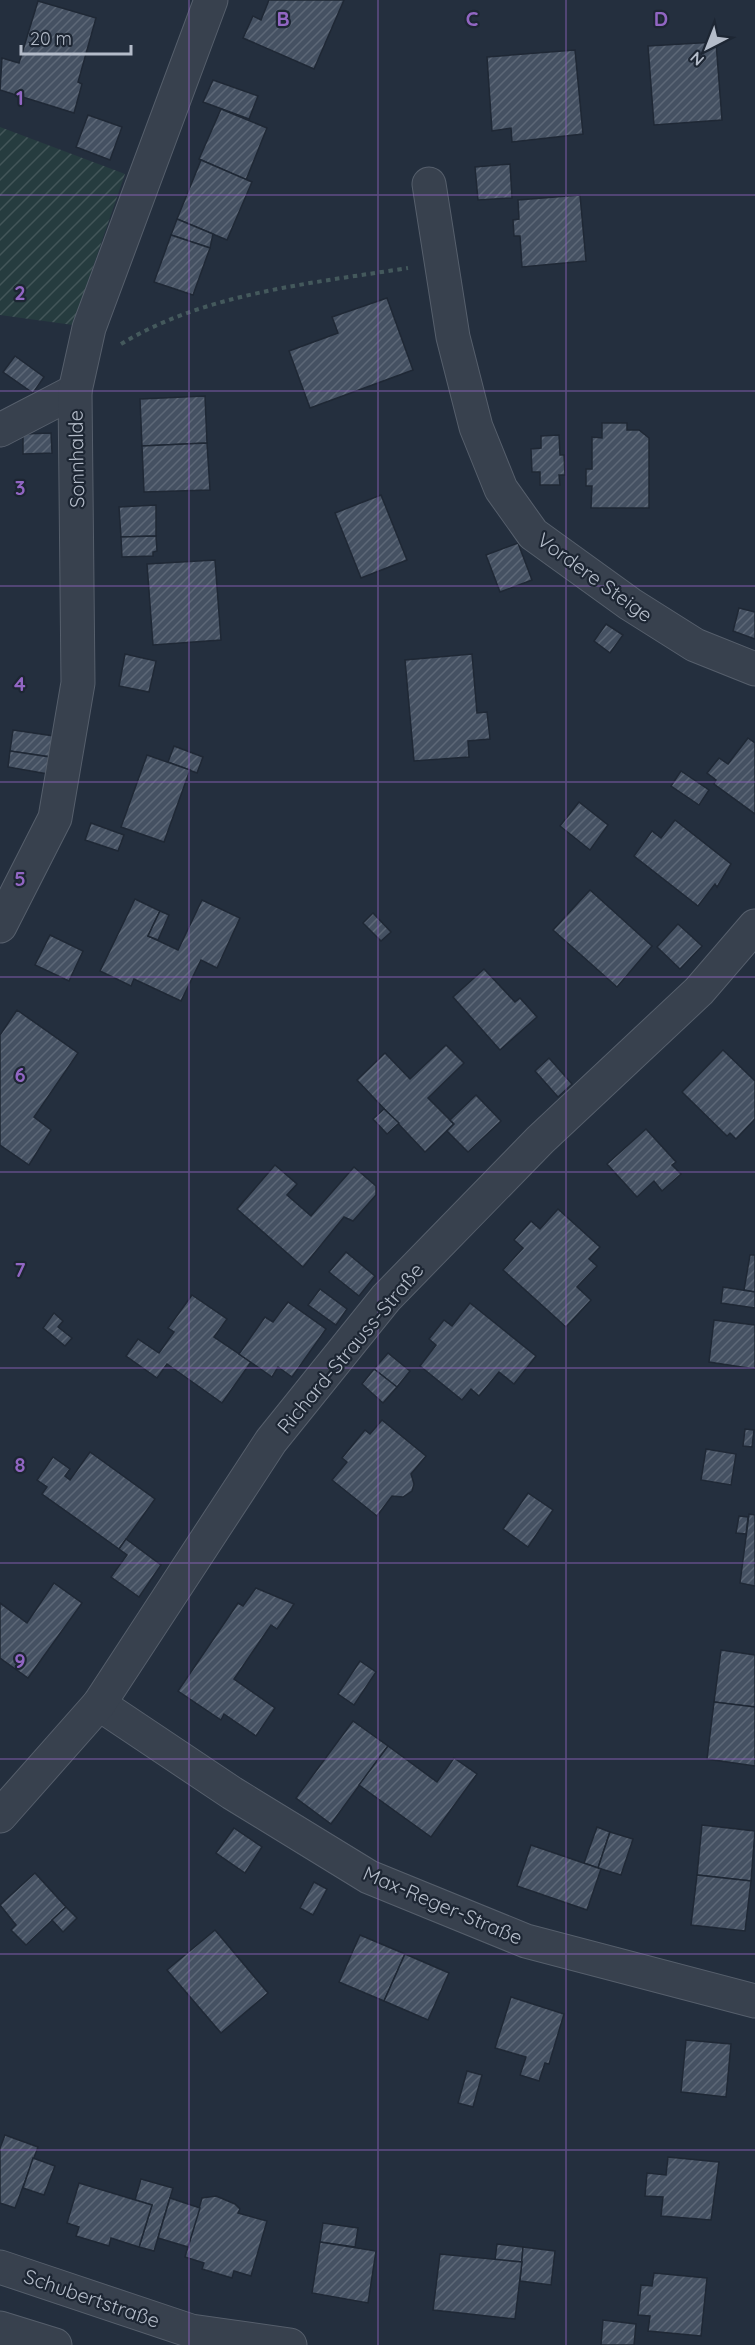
<svg xmlns="http://www.w3.org/2000/svg" width="755" height="2345" font-family="Quicksand,sans-serif">
<style>
.garden{fill:url(#garden-furrows)}
.building{fill:url(#building-hatch);stroke:#1f2835;stroke-width:1.5}
.lines{fill:none;stroke-linecap:round;stroke-linejoin:round}
.street-casing{stroke:#565f6c;stroke-width:35}
.path{stroke:#44595c;stroke-width:4;stroke-dasharray:4.5 4.5;stroke-linecap:butt}
.street{stroke:#38414e;stroke-width:33}
.grid{fill:none;stroke:#9266c3;stroke-width:1.5;stroke-opacity:0.55}
.labels{text-anchor:middle;dominant-baseline:central;stroke-width:4.5;stroke-linejoin:round;paint-order:stroke}
.street-label{font-size:20px;fill:#b4bcc9;stroke:#1d2633}
.grid-label{font-size:20px;text-anchor:middle;font-weight:bold;fill:#9266c3;stroke:#1d2633;stroke-width:4.5;stroke-linejoin:round;paint-order:stroke}
</style>
<defs>
<pattern id="garden-furrows" width="10" height="10" patternUnits="userSpaceOnUse" patternTransform="scale(1.5)"><rect width="10" height="10" fill="#263c3f"/><path d="M-1 1l2-2M0 10L10 0M9 11l2-2" fill="none" stroke="#435659"/></pattern>
<pattern id="building-hatch" width="6" height="6" patternUnits="userSpaceOnUse" patternTransform="scale(1.5)"><rect width="6" height="6" fill="#455162"/><path d="M-1 1l2-2M0 6l6-6M5 7l2-2" fill="none" stroke="#5d6877"/></pattern>
</defs>
<rect width="100%" height="100%" fill="#242f3e"/>
<path class="garden" d="M0 127 125 174 73 325 0 315Z"/>
<g class="building">
<path d="M269 0H344L314 69 243 38 253 16 261 20Z"/>
<path d="M38 1 96 18 78 82 82 84 74 113 0 90 2 58 19 63Z"/>
<path d="M716 42 722 120 654 125 648 46Z"/>
<path d="M575 50 583 134 512 142 511 128 492 131 487 57Z"/>
<path d="M213 80 258 96 249 119 203 102Z"/>
<path d="M221 109 267 128 246 180 199 159Z"/>
<path d="M88 115 122 127 110 160 76 147Z"/>
<path d="M201 160 252 182 227 240 177 219Z"/>
<path d="M510 164 512 198 478 200 475 167Z"/>
<path d="M580 195 586 261 522 267 520 236H514L513 220 519 219 518 200Z"/>
<path d="M177 219 213 234 210 248 171 235Z"/>
<path d="M171 235 210 248 193 295 154 282Z"/>
<path d="M387 298 413 370 310 408 289 351 338 333 332 317Z"/>
<path d="M15 356 44 377 33 393 3 372Z"/>
<path d="M205 396 207 443 142 446 140 399Z"/>
<path d="M602 423H627V430H639L649 438V508H591L592 486H586V469H592V437L602 438Z"/>
<path d="M51 433 52 453 23 454V434Z"/>
<path d="M559 435 560 455H564L565 475H559L560 485H540V472H532L531 449 541 448V436Z"/>
<path d="M207 443 210 490 144 492 142 446Z"/>
<path d="M381 495 407 560 361 578 335 513Z"/>
<path d="M156 505V536L121 537 119 507Z"/>
<path d="M156 536 157 551 153 552V556L122 557 121 537Z"/>
<path d="M518 543 532 580 500 592 486 555Z"/>
<path d="M215 560 221 640 153 645 147 564Z"/>
<path d="M739 608 755 612V639L733 631Z"/>
<path d="M606 624 623 635 610 653 594 641Z"/>
<path d="M125 654 156 661 149 692 119 686Z"/>
<path d="M472 654 477 713 487 712 490 739 468 741 469 757 414 761 405 660Z"/>
<path d="M13 730 54 736 50 757 10 751Z"/>
<path d="M748 738 755 743V814L714 784 716 780 707 773 719 758 728 764Z"/>
<path d="M174 746 203 757 197 773 168 762Z"/>
<path d="M10 751 50 757 48 774 8 767Z"/>
<path d="M147 755 190 770 164 842 121 827Z"/>
<path d="M681 771 709 790 699 805 671 786Z"/>
<path d="M579 802 608 825 590 850 560 826Z"/>
<path d="M675 820 731 864 717 887 715 884 698 906 634 856 652 831 661 838Z"/>
<path d="M91 823 124 835 118 851 85 840Z"/>
<path d="M590 890 652 946 617 987 553 930Z"/>
<path d="M135 899 160 911 148 936 178 950 202 900 240 918 217 968 201 960 181 1001 134 979 131 986 100 971Z"/>
<path d="M160 911 169 915 158 940 148 936Z"/>
<path d="M373 913 391 932 381 941 363 923Z"/>
<path d="M678 924 702 946 680 969 657 947Z"/>
<path d="M50 935 83 951 69 981 35 965Z"/>
<path d="M484 969 515 1002 520 998 537 1017 500 1050 453 997Z"/>
<path d="M17 1010 78 1053 34 1117 51 1130 29 1165 0 1145V1035Z"/>
<path d="M446 1045 464 1063 428 1098 454 1124 425 1152 357 1080 385 1053 410 1079Z"/>
<path d="M723 1050 755 1081V1119L736 1139 730 1133 727 1136 682 1092Z"/>
<path d="M549 1058 572 1084 558 1097 535 1071Z"/>
<path d="M476 1095 501 1121 468 1152 447 1131 454 1124 450 1120Z"/>
<path d="M384 1109 399 1123 387 1134 373 1119Z"/>
<path d="M646 1129 676 1162 672 1165 681 1174 662 1191 654 1181 637 1197 607 1164Z"/>
<path d="M275 1165 297 1184 287 1195 311 1216 354 1167 376 1186V1195L353 1221 344 1217 303 1267 237 1209Z"/>
<path d="M558 1209 600 1247 589 1259 597 1266 577 1287 591 1300 566 1327 503 1270 523 1248 514 1240 531 1221 540 1229Z"/>
<path d="M346 1252 375 1276 359 1296 329 1272Z"/>
<path d="M750 1255H755V1292L744 1290Z"/>
<path d="M723 1287 755 1292V1308L721 1303Z"/>
<path d="M320 1289 347 1309 336 1325 308 1305Z"/>
<path d="M192 1295 227 1319 214 1337 251 1362 222 1403 167 1364 157 1378 126 1356 138 1339 159 1353 174 1332 168 1328Z"/>
<path d="M288 1302 326 1329 292 1377 278 1367 272 1377 239 1354 265 1317 273 1322Z"/>
<path d="M470 1303 536 1356 514 1384 499 1372 479 1396 471 1389 462 1400 420 1366 436 1345 429 1339 444 1320 452 1326Z"/>
<path d="M54 1313 63 1321 58 1327 72 1338 65 1346 43 1328Z"/>
<path d="M714 1320 755 1325V1369L709 1362Z"/>
<path d="M388 1353 410 1371 397 1387 374 1369Z"/>
<path d="M374 1369 397 1387 383 1403 362 1384Z"/>
<path d="M382 1420 426 1456 411 1474 414 1484 412 1491 403 1497 392 1496 377 1516 332 1480 347 1462 342 1458 365 1430 370 1434Z"/>
<path d="M745 1429 754 1430 752 1447 743 1446Z"/>
<path d="M706 1449 736 1454 731 1485 701 1480Z"/>
<path d="M90 1452 155 1499 119 1549 42 1494 47 1487 37 1480 53 1457 70 1469 65 1476 70 1480Z"/>
<path d="M528 1493 553 1510 528 1547 503 1529Z"/>
<path d="M749 1514 755 1515V1586L740 1583Z"/>
<path d="M739 1516 748 1517 746 1534 736 1533Z"/>
<path d="M126 1539 161 1565 139 1597 111 1577 127 1555 119 1549Z"/>
<path d="M54 1583 82 1603 28 1678 0 1658V1603L27 1623Z"/>
<path d="M256 1588 294 1604 277 1629 271 1625 234 1679 275 1708 256 1736 224 1714 221 1720 178 1691 238 1603 243 1606Z"/>
<path d="M721 1650 755 1655V1707L714 1702Z"/>
<path d="M360 1661 376 1672 354 1705 338 1694Z"/>
<path d="M714 1702 755 1707V1766L707 1759Z"/>
<path d="M353 1721 388 1746 331 1824 296 1798Z"/>
<path d="M388 1746 437 1782 454 1758 477 1774 431 1837 359 1785Z"/>
<path d="M702 1825 755 1831 751 1881 697 1875Z"/>
<path d="M597 1827 610 1832 598 1868 584 1863Z"/>
<path d="M234 1828 262 1847 245 1873 216 1853Z"/>
<path d="M610 1832 633 1839 621 1875 598 1868Z"/>
<path d="M531 1845 601 1869 587 1910 517 1886Z"/>
<path d="M35 1873 66 1907 26 1945 11 1930 16 1925 0 1905Z"/>
<path d="M697 1875 751 1881 745 1931 691 1925Z"/>
<path d="M314 1882 327 1889 313 1915 300 1908Z"/>
<path d="M66 1907 77 1918 63 1932 52 1920Z"/>
<path d="M215 1930 268 1993 221 2033 167 1970Z"/>
<path d="M360 1935 405 1954 384 2001 339 1982Z"/>
<path d="M405 1954 449 1973 428 2020 384 2001Z"/>
<path d="M511 1997 564 2014 549 2064 545 2063 539 2081 520 2075 526 2057 495 2048Z"/>
<path d="M686 2040 731 2044 726 2097 681 2092Z"/>
<path d="M467 2071 482 2075 473 2107 458 2103Z"/>
<path d="M5 2135 38 2147 15 2208 0 2203V2148Z"/>
<path d="M668 2157 719 2162 711 2220 661 2216 663 2197 645 2196 647 2173 666 2175Z"/>
<path d="M33 2158 55 2166 44 2195 23 2188Z"/>
<path d="M141 2179 173 2188 154 2251 139 2247 152 2205 135 2200Z"/>
<path d="M79 2183 152 2205 139 2247 111 2238 109 2246 76 2236 79 2227 67 2223Z"/>
<path d="M216 2196 235 2204 240 2209 238 2213 267 2221 251 2276 234 2271 232 2278 202 2269 204 2263 185 2257 202 2198Z"/>
<path d="M170 2198 200 2208 188 2247 158 2238Z"/>
<path d="M323 2223 358 2228 355 2247 320 2242Z"/>
<path d="M320 2242 376 2251 368 2303 312 2293Z"/>
<path d="M497 2244 523 2247 522 2262 495 2260Z"/>
<path d="M523 2247 555 2251 551 2285 520 2281Z"/>
<path d="M440 2254 522 2262 515 2319 433 2310Z"/>
<path d="M654 2273 707 2278 701 2336 648 2331 650 2316 638 2315 641 2285 652 2286Z"/>
<path d="M603 2320 636 2324 634 2345H601Z"/>
</g>
<g class="lines">
<defs>
<g id="street">
<path d="M429 184 453 337 476 427 501 489 533 534 630 604 695 645 755 669"/>
<path d="M0 430 75 391"/>
<path d="M0 926 55 818 78 683 75 391 89 328 211 0"/>
<path d="M99 1704 232 1793 369 1877 526 1941 755 2001"/>
<path d="M0 1816 99 1704 271 1441 386 1298 540 1140 699 991 755 926"/>
<path d="M0 2267 191 2331 290 2345"/>
<path d="M0 2328 55 2345"/>
</g>
</defs>
<use href="#street" class="street-casing"/>
<path class="path" d="M121 344C205 293 313 283 408 268"/>
<use href="#street" class="street"/>
</g>
<path class="grid" d="M189 0V2345M378 0V2345M566 0V2345M0 195H755M0 391H755M0 586H755M0 782H755M0 977H755M0 1172H755M0 1368H755M0 1563H755M0 1759H755M0 1954H755M0 2150H755"/>
<g class="labels">
<g class="street-label">
<text transform="translate(76 459) rotate(-91)">Sonnhalde</text>
<text transform="translate(595 577) rotate(36)">Vordere Steige</text>
<text transform="translate(350 1348) rotate(-50)">Richard-Strauss-Straße</text>
<text transform="translate(443 1905) rotate(23)">Max-Reger-Straße</text>
<text transform="translate(92 2298) rotate(19)">Schubertstraße</text>
</g>
</g>
<g class="grid-label">
<text x="283" y="26">B</text>
<text x="472" y="26">C</text>
<text x="661" y="26">D</text>
<text x="20" y="105">1</text>
<text x="20" y="300">2</text>
<text x="20" y="495">3</text>
<text x="20" y="691">4</text>
<text x="20" y="886">5</text>
<text x="20" y="1082">6</text>
<text x="20" y="1277">7</text>
<text x="20" y="1472">8</text>
<text x="20" y="1668">9</text>
</g>
<g transform="translate(707 48) rotate(222)" stroke="#1d2633" stroke-width="4.5" paint-order="stroke">
<path d="M0-4.5L10 22L0 15L-10 22Z" fill="#b4bcc9"/>
<text y="-9" font-size="16" font-weight="bold" text-anchor="middle" fill="#b4bcc9">N</text>
</g>
<path d="M21 45v9h110v-9" fill="none" stroke="#b4bcc9" stroke-width="3"/>
<text x="30" y="45" font-size="18" fill="#b4bcc9" stroke="#1d2633" stroke-width="4.5" paint-order="stroke">20 m</text>
</svg>
